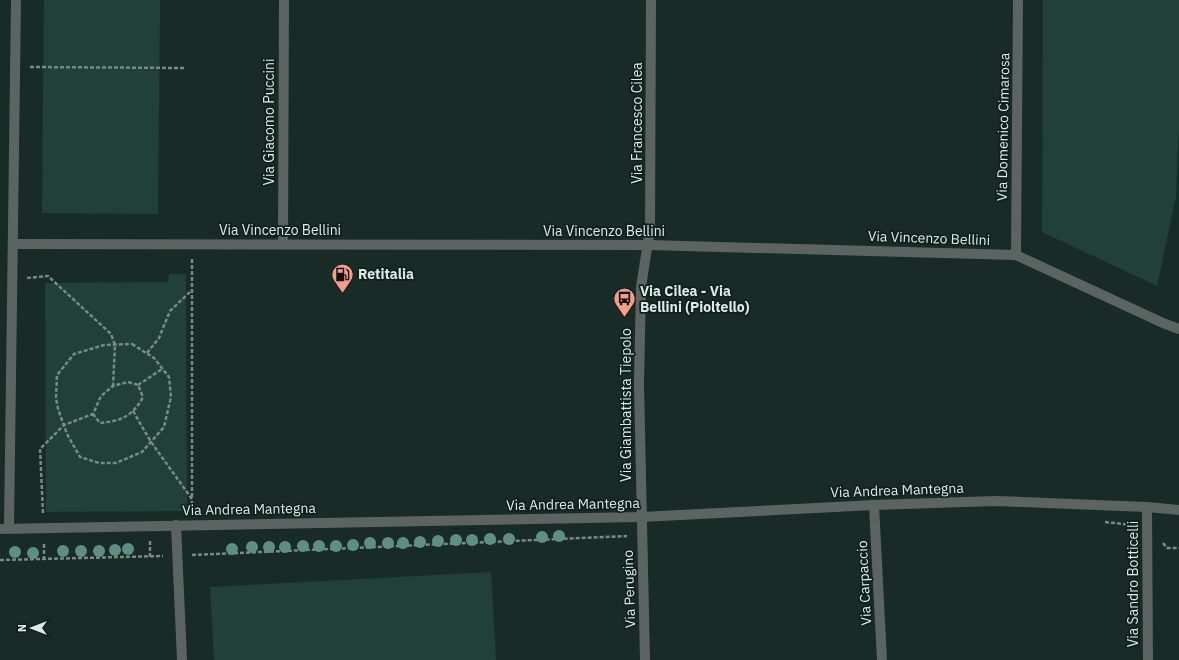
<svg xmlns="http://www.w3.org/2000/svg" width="1179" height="660" font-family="'IBM Plex Sans',sans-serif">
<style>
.green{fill:#214038}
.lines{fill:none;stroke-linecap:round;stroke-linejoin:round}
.path{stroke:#7b8985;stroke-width:2.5;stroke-dasharray:4 2;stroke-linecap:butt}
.minor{stroke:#5b6461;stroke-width:10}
.tree{fill:#5d9082}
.labels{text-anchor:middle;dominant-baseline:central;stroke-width:3.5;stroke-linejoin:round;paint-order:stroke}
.street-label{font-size:14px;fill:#dfeae7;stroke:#0f211d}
.poi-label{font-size:14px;font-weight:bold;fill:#dfeae7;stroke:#0f211d;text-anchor:start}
</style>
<rect width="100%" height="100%" fill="#192b26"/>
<g class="green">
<path d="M44 0H160L158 214 42 213Z"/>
<path d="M1043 0H1179V127L1176 196 1157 286 1042 232Z"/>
<path d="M169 274H186L187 511 46 512 45 283 168 282Z"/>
<path d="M491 572 496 660H214L210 587Z"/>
</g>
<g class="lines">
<g class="path">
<path d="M30 67 184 68"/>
<path d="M192 259V499"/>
<path d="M27 278 48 276 111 334 115 345 113 386"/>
<path d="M132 344 154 358 169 377 171 397 164 427 142 452 116 463H99L80 457 67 434 58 409 56 398 57 375 74 354 104 345Z"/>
<path d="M147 353 159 338 170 311 192 290"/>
<path d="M138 385 162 369"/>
<path d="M133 411 151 442 192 499V510"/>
<path d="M43 513 40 449 64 425 93 414 101 396 113 386 128 382 138 385 143 397C133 416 121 421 100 423L93 414"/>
<path d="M1105 522 1132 525"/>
<path d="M1163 543 1167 548H1179"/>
<path d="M44 544V559"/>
<path d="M192 555 627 536"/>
<path d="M150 557V541"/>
<path d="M0 560 163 556"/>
</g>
<g class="minor">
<path d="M13 244 648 245 1016 255 1163 323 1179 329"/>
<path d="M283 244 284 0"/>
<path d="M1016 255 1018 0"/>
<path d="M874 505 882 660"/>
<path d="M1147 507 1148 660"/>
<path d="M176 525 182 660"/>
<path d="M9 528 16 0"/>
<path d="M0 529 641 517 874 505 996 501 1147 507 1179 510"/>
<path d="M645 660 639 384 641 287 650 229 651 0"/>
</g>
</g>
<g class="tree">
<circle cx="559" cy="536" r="6"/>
<circle cx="542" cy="537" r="6"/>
<circle cx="490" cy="539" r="6"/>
<circle cx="509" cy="539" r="6"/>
<circle cx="456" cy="540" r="6"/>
<circle cx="472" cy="540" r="6"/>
<circle cx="438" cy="541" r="6"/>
<circle cx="420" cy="542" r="6"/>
<circle cx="370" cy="543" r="6"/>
<circle cx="388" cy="543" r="6"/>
<circle cx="403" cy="543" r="6"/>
<circle cx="353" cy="545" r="6"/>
<circle cx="303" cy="546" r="6"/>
<circle cx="319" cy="546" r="6"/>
<circle cx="336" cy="546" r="6"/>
<circle cx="252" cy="547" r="6"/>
<circle cx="269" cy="547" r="6"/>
<circle cx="285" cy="547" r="6"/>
<circle cx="128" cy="549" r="6"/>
<circle cx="232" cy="549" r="6"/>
<circle cx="115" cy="550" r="6"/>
<circle cx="63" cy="551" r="6"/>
<circle cx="81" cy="551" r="6"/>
<circle cx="99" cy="551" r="6"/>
<circle cx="15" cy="552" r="6"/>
<circle cx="33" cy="553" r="6"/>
</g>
<defs>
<symbol id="fuel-pin" viewBox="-11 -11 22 30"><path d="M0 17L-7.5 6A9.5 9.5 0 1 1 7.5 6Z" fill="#f49d8b" stroke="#0f211d"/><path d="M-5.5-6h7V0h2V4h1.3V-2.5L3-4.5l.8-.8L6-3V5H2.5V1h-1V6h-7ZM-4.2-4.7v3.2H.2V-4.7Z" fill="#111"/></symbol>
<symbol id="bus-pin" viewBox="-11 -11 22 30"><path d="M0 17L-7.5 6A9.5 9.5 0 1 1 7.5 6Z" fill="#f49d8b" stroke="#0f211d"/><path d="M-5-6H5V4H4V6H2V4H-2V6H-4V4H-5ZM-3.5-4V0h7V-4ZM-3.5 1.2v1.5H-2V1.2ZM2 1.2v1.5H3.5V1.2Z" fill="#111"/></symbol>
</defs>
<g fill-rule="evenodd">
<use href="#fuel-pin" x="330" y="262" width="25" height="34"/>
<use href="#bus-pin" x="612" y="286" width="25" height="34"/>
</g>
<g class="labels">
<g class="street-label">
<text transform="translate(269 122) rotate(-90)">Via Giacomo Puccini</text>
<text transform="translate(637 123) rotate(-90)">Via Francesco Cilea</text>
<text transform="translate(1003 127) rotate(-89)">Via Domenico Cimarosa</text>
<text x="280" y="230">Via Vincenzo Bellini</text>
<text x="604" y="231">Via Vincenzo Bellini</text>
<text transform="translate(929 238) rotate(2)">Via Vincenzo Bellini</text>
<text transform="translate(626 405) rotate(-90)">Via Giambattista Tiepolo</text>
<text transform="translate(897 490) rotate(-2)">Via Andrea Mantegna</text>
<text transform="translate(573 504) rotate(-1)">Via Andrea Mantegna</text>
<text transform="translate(249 509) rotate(-1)">Via Andrea Mantegna</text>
<text transform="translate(864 583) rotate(-93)">Via Carpaccio</text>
<text transform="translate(1133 584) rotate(-90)">Via Sandro Botticelli</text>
<text transform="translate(629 589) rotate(-92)">Via Perugino</text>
</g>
<g class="poi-label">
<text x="358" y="274">Retitalia</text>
<text x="640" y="291">Via Cilea - Via<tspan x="640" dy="16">Bellini (Pioltello)</tspan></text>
</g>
</g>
<g transform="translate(32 628) rotate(270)" stroke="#0f211d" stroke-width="3" paint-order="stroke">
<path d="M0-3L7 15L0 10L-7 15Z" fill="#dfeae7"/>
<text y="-6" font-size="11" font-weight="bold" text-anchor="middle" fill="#dfeae7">N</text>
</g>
</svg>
